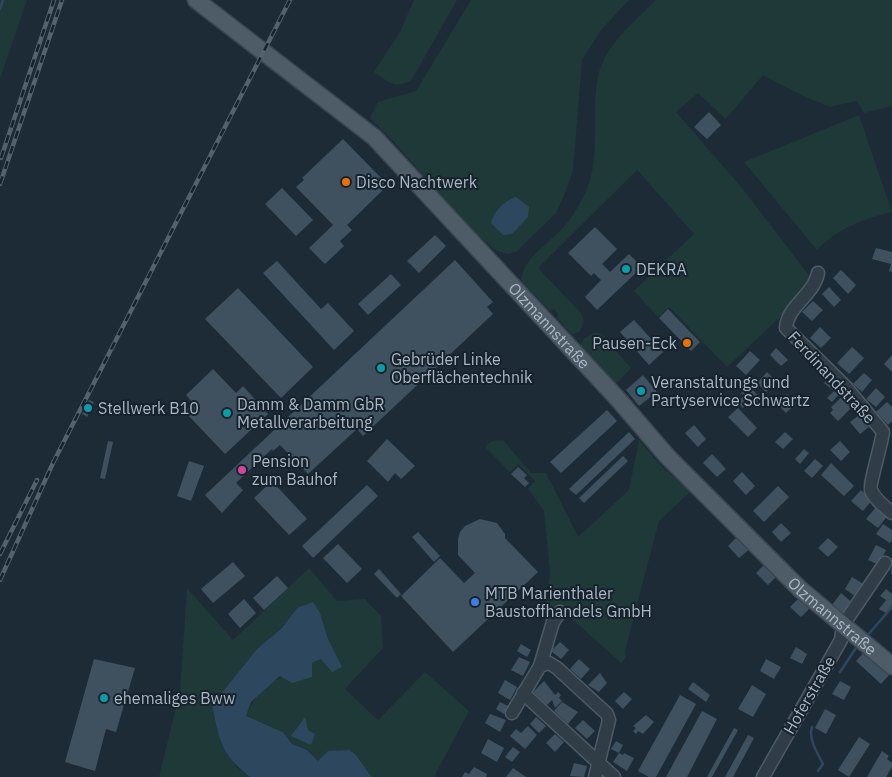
<svg xmlns="http://www.w3.org/2000/svg" width="892" height="777" font-family="'IBM Plex Sans',sans-serif">
<style>
.green{fill:#1f3838}
.water{fill:#2d485e}
.lines{fill:none;stroke-linecap:round;stroke-linejoin:round}
.stream{stroke:#2d485e;stroke-width:2.5}
.building{fill:#3f515f}
.minor-casing{stroke:#4e5b66;stroke-width:15}
.major-casing{stroke:#3a4651;stroke-width:19}
.minor{stroke:#303d47;stroke-width:12}
.major{stroke:#4e5c68;stroke-width:16}
.rail-casing{stroke:#52626f;stroke-width:4.5}
.rail{stroke:#16222c;stroke-width:2.5;stroke-dasharray:8;stroke-linecap:butt}
.food-dot{fill:#e8710a;stroke:#16222c;stroke-width:2}
.culture-dot{fill:#0f9aa8;stroke:#16222c;stroke-width:2}
.hotel-dot{fill:#d1479c;stroke:#16222c;stroke-width:2}
.shop-dot{fill:#3f7fe0;stroke:#16222c;stroke-width:2}
.labels{text-anchor:middle;dominant-baseline:central;stroke-width:4;stroke-linejoin:round;paint-order:stroke}
.poi-label{font-size:16px;fill:#aab8c5;stroke:#16222c;text-anchor:start}
.street-label{font-size:16px;fill:#aab8c5;stroke:#16222c}
</style>
<rect width="100%" height="100%" fill="#1d2b37"/>
<g class="green">
<path d="M0 0H27L0 79Z"/>
<path d="M414 0H457L411 81C393 89 389 82 374 72L400 32Z"/>
<path d="M471 0H629L601 30 582 60 573 171 565 193 556 213 516 252 507 254 495 250 467 225 392 140 370 118 378 102 416 91Z"/>
<path d="M656 0H892V106L864 113 857 101 830 107 803 96 763 75 726 119 698 93 676 112 742 188 814 282 795 303 727 367 669 307 658 317 634 291 694 234 637 170 538 268 581 313 584 321 580 331 572 335 557 318 559 316 554 309 550 311 521 280C523 258 549 243 563 228 570 220 577 209 582 199 602 165 591 120 597 82 602 47 633 23 656 0Z"/>
<path d="M859 115 892 212C863 219 838 228 817 250L744 162Z"/>
<path d="M593 333H599L603 336 631 368 618 382 611 383 579 348 584 339Z"/>
<path d="M503 440 531 473H546L578 537 629 490 639 440 663 468 691 491 659 521 625 651 626 657 621 663 560 608 548 621 539 618 547 600 550 572 544 511 528 489 535 481 518 464 510 472 485 447 492 441Z"/>
<path d="M309 568 337 601 365 599 381 616 383 648 345 689 378 720 425 672 469 711 434 777H372L367 772 318 761 307 750 292 744 283 732 246 716C259 680 290 674 321 659L342 667 328 639 320 613 297 608 282 628 257 649 212 705 237 767 250 777H159L180 691 187 588 233 640Z"/>
</g>
<g class="water">
<path d="M516 197 529 207 528 217 512 234 503 235 491 223C493 212 505 200 516 197Z"/>
<path d="M313 602 320 613 328 639 342 667 332 672 321 659 312 663V677L292 683 280 676 251 702 246 716 283 732 292 744 307 750 318 761 328 751 349 750C361 757 363 768 372 777H250C220 753 220 741 212 705L257 649 282 628 297 608Z"/>
<path d="M305 717 308 730 315 734 311 745 291 736Z"/>
</g>
<g class="lines">
<g class="stream">
<path d="M0 9 3 0"/>
<path d="M892 569V573"/>
<path d="M867 636 892 607"/>
<path d="M840 672 858 645"/>
<path d="M812 727C808 739 817 752 823 764L818 771"/>
</g>
</g>
<g class="building">
<path d="M709 112 721 125 707 139 694 127Z"/>
<path d="M343 139 388 185 347 225 352 230 340 241 344 246 325 264 309 248 333 225 296 187 304 180 302 178Z"/>
<path d="M282 188 313 220 296 236 265 204Z"/>
<path d="M595 227 617 249 602 264 610 272 629 254 642 267 597 310 585 297 601 280 594 273 591 276 568 253Z"/>
<path d="M435 235 446 246 419 273 407 261Z"/>
<path d="M876 248 892 252V272L889 271 891 264 872 259Z"/>
<path d="M455 260 493 302 487 307 493 314 363 436 357 429 308 474 280 445 273 451 272 449 236 483 243 490 222 513 205 495Z"/>
<path d="M277 261 321 309 328 303 354 331 334 350 263 273Z"/>
<path d="M841 270 856 285 848 294 833 278Z"/>
<path d="M391 274 401 285 368 315 358 304Z"/>
<path d="M829 287 841 300 834 307 822 294Z"/>
<path d="M238 288 313 367 281 398 205 319Z"/>
<path d="M813 301 823 310 812 321 802 312Z"/>
<path d="M668 309 700 342 691 351 659 318Z"/>
<path d="M634 320 663 352 649 365 620 332Z"/>
<path d="M820 327 831 338 821 348 810 338Z"/>
<path d="M852 347 864 358 849 374 837 363Z"/>
<path d="M776 348 788 360 781 366 770 355Z"/>
<path d="M750 351 760 360 746 375 736 366Z"/>
<path d="M892 355V372L884 364Z"/>
<path d="M213 369 236 393 243 386 268 414 225 454 184 411 193 403 186 395Z"/>
<path d="M767 372 776 381 766 392 757 383Z"/>
<path d="M864 373 872 380 862 392 853 384Z"/>
<path d="M643 375 657 392 639 406 626 390Z"/>
<path d="M830 377 843 390 832 402 827 398 834 391 824 383Z"/>
<path d="M749 386 764 402 758 408 750 400 743 408 737 402 744 396 741 393Z"/>
<path d="M876 388 885 397 876 407 866 399Z"/>
<path d="M787 394 796 403 786 413 777 404Z"/>
<path d="M842 397 852 407 838 421 830 413 833 410 831 407Z"/>
<path d="M89 400 94 402 87 417 82 414Z"/>
<path d="M887 402 892 407V421L888 425 876 412Z"/>
<path d="M738 408 757 428 748 437 728 417Z"/>
<path d="M607 410 617 421 561 473 550 462Z"/>
<path d="M859 415 869 427 860 434 850 422Z"/>
<path d="M694 425 706 439 698 447 685 433Z"/>
<path d="M629 432 635 439 576 495 569 489Z"/>
<path d="M785 432 793 439 783 449 775 442Z"/>
<path d="M387 439 415 466 401 479 395 473 388 482 367 461Z"/>
<path d="M108 441 113 442 105 479 100 478Z"/>
<path d="M840 441 850 452 841 461 830 450Z"/>
<path d="M804 449 809 453 800 464 795 459Z"/>
<path d="M712 454 726 469 717 477 703 463Z"/>
<path d="M623 456 628 461 584 503 579 498Z"/>
<path d="M815 459 823 466 812 478 804 471Z"/>
<path d="M189 461 204 466 191 501 177 496Z"/>
<path d="M831 463 854 486 844 496 821 475Z"/>
<path d="M518 467 527 475 524 478 529 483 525 487 511 474Z"/>
<path d="M742 472 755 486 746 495 733 481Z"/>
<path d="M272 481 307 519 289 535 254 498Z"/>
<path d="M367 485 378 496 313 558 302 546Z"/>
<path d="M778 486 789 497 764 522 753 511Z"/>
<path d="M861 490 872 500 863 511 851 501Z"/>
<path d="M877 506 888 515 878 528 866 519Z"/>
<path d="M480 519 497 523 505 534V538L538 572 453 652 401 596 440 558 464 583 475 573 458 555V539L460 532 465 526Z"/>
<path d="M781 523 791 533 781 542 772 532Z"/>
<path d="M883 524 892 530V540L890 543 876 534Z"/>
<path d="M418 532 440 556 434 562 412 537Z"/>
<path d="M739 535 751 548 739 558 728 546Z"/>
<path d="M828 538 838 547 828 557 818 548Z"/>
<path d="M338 544 362 569 347 583 323 558Z"/>
<path d="M876 545 886 550 879 565 868 560Z"/>
<path d="M233 562 245 576 213 603 201 589Z"/>
<path d="M765 564 777 576 768 585 756 573Z"/>
<path d="M379 569 401 594 397 598 374 574Z"/>
<path d="M277 576 288 588 264 610 253 598Z"/>
<path d="M852 577 867 586 859 599 845 589Z"/>
<path d="M886 589 892 594V605L886 613 879 609 886 600 880 596Z"/>
<path d="M841 593 855 605 844 615 832 605Z"/>
<path d="M800 597 810 608 801 617 790 607Z"/>
<path d="M244 599 256 613 240 628 228 614Z"/>
<path d="M560 642 569 650 561 659 551 651Z"/>
<path d="M521 644 531 650 527 657 517 651Z"/>
<path d="M796 647 807 654 802 664 790 658Z"/>
<path d="M866 650 891 673 881 684 856 661Z"/>
<path d="M519 657 530 662 523 676 511 670Z"/>
<path d="M94 659 135 668 116 732 106 729 95 771 65 762Z"/>
<path d="M579 659 590 669 581 679 570 669Z"/>
<path d="M766 659 781 667 774 679 760 671Z"/>
<path d="M600 673 607 683 599 692 588 685Z"/>
<path d="M505 680 517 687 510 700 498 693Z"/>
<path d="M544 681 555 695 558 692 561 695 559 698 562 701 555 708 552 700 547 705 533 692Z"/>
<path d="M840 681 851 687 844 700 832 694Z"/>
<path d="M693 682 710 695 706 702 688 689Z"/>
<path d="M752 685 766 694 753 717 738 709Z"/>
<path d="M624 692 632 699 623 709 615 701Z"/>
<path d="M680 695 696 704 656 777H649L638 771Z"/>
<path d="M500 702 508 706 504 714 496 709Z"/>
<path d="M562 702 578 712 568 724 554 711Z"/>
<path d="M825 709 836 715 826 734 815 728Z"/>
<path d="M702 711 717 719 687 777H666Z"/>
<path d="M490 714 506 720 500 732 485 723Z"/>
<path d="M646 715 654 722 643 734 638 731 636 734 633 731 636 728 633 726Z"/>
<path d="M536 717 546 726 539 733 530 724Z"/>
<path d="M583 720 595 731 587 739 575 728Z"/>
<path d="M528 726 537 735 525 749 510 736 516 729 521 733Z"/>
<path d="M734 728 738 730 712 777H707Z"/>
<path d="M555 734 564 742 555 752 546 743Z"/>
<path d="M748 735 754 738 733 777H725Z"/>
<path d="M859 737 870 744 849 777 838 770Z"/>
<path d="M488 739 504 748 497 762 481 753Z"/>
<path d="M616 741 623 745 619 753 611 749Z"/>
<path d="M513 747 520 752 512 762 505 757Z"/>
<path d="M882 751 889 756 887 759 892 763V767L886 777H867Z"/>
<path d="M619 753 623 755 624 753 634 758 627 771 613 762Z"/>
<path d="M574 763 587 766 584 777 570 776Z"/>
<path d="M474 767 487 774 486 777H462L465 772 469 774Z"/>
<path d="M513 768 526 777H506Z"/>
</g>
<g class="lines">
<defs>
<g id="minor">
<path d="M818 273C814 295 787 306 786 328L846 387 883 432C882 442 869 485 871 490 874 499 885 507 892 513"/>
<path d="M540 666 553 622 560 612"/>
<path d="M523 693 614 777"/>
<path d="M512 713 540 666 549 663 557 668 607 714 609 720 595 777"/>
<path d="M763 777 841 640 843 625 885 563"/>
</g>
<g id="major">
<path id="s1" d="M196 0 374 137 617 398 667 456 800 589 892 666"/>
</g>
</defs>
<use href="#minor" class="minor-casing"/>
<use href="#major" class="major-casing"/>
<use href="#minor" class="minor"/>
<use href="#major" class="major"/>
<defs>
<g id="rail">
<path d="M1 158 54 0"/>
<path d="M0 184 62 0"/>
<path d="M0 554 37 480"/>
<path d="M0 580 53 463 290 0"/>
</g>
</defs>
<use href="#rail" class="rail-casing"/>
<use href="#rail" class="rail"/>
</g>
<g class="food-dot">
<circle cx="346" cy="182" r="5"/>
<circle cx="687" cy="343" r="5"/>
</g>
<g class="culture-dot">
<circle cx="626" cy="269" r="5"/>
<circle cx="381" cy="368" r="5"/>
<circle cx="641" cy="391" r="5"/>
<circle cx="88" cy="408" r="5"/>
<circle cx="227" cy="413" r="5"/>
<circle cx="104" cy="698" r="5"/>
</g>
<circle class="hotel-dot" cx="242" cy="470" r="5"/>
<circle class="shop-dot" cx="475" cy="602" r="5"/>
<g class="labels">
<g class="poi-label">
<text x="356" y="182">Disco Nachtwerk</text>
<text x="636" y="269">DEKRA</text>
<text x="677" y="343" text-anchor="end">Pausen-Eck</text>
<text x="391" y="359">Gebrüder Linke<tspan x="391" dy="18">Oberflächentechnik</tspan></text>
<text x="651" y="382">Veranstaltungs und<tspan x="651" dy="18">Partyservice Schwartz</tspan></text>
<text x="237" y="404">Damm &amp; Damm GbR<tspan x="237" dy="18">Metallverarbeitung</tspan></text>
<text x="98" y="408">Stellwerk B10</text>
<text x="252" y="461">Pension<tspan x="252" dy="18">zum Bauhof</tspan></text>
<text x="485" y="593">MTB Marienthaler<tspan x="485" dy="18">Baustoffhandels GmbH</tspan></text>
<text x="114" y="698">ehemaliges Bww</text>
</g>
<g class="street-label">
<text stroke="none"><textPath href="#s1" startOffset="482">Olzmannstraße</textPath></text>
<text transform="translate(832 377) rotate(47)">Ferdinandstraße</text>
<text stroke="none"><textPath href="#s1" startOffset="888">Olzmannstraße</textPath></text>
<text transform="translate(809 695) rotate(-60)">Hoferstraße</text>
</g>
</g>
</svg>
